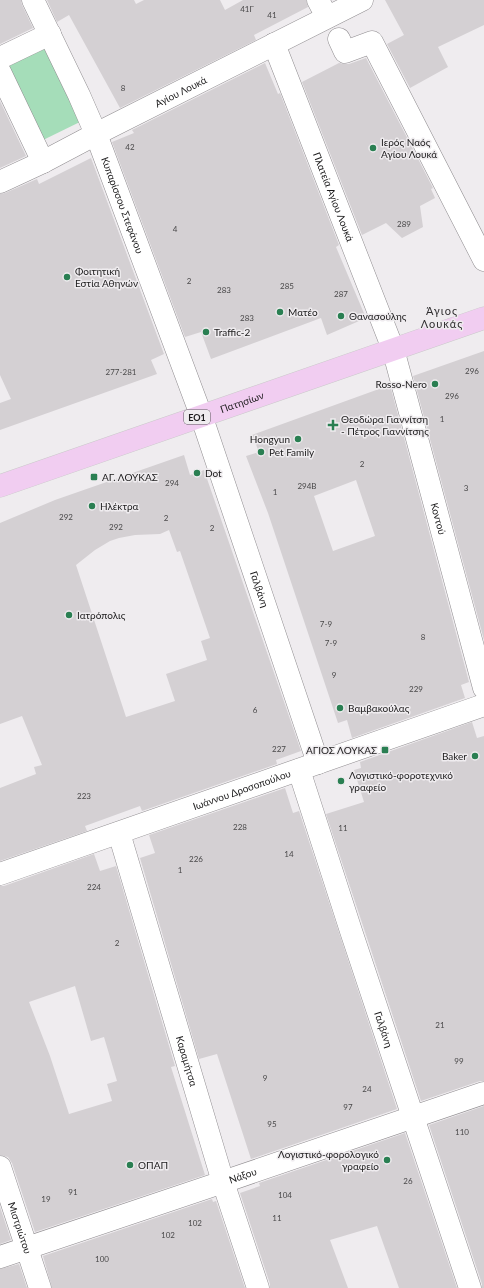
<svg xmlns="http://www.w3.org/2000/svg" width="484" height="1288" font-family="Lato,sans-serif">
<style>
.green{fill:#a5ddb9}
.building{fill:#d4d0d3;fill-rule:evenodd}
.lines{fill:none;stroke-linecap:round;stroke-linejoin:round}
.minor-casing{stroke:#908d90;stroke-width:23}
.major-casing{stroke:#c8c8c8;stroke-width:23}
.minor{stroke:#fff;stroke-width:22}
.major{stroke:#f1cdf1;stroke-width:22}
.poi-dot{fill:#2a7f52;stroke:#efecef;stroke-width:1.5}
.labels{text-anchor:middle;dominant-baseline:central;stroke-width:3;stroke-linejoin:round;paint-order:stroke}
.number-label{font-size:8px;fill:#494849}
.shield{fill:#efecef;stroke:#5b595b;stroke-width:1}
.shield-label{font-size:9px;font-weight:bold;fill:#1b1a1b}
.street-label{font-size:10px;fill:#1b1a1b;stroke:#efecef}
.poi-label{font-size:10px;fill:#1b1a1b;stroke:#efecef;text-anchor:start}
.neighbourhood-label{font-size:11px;letter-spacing:1px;fill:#312f31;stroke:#efecef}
</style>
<rect width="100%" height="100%" fill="#efecef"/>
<path class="green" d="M48 42 86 119 37 143 0 65Z"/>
<g class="building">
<path d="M0 0H21L22 5 33 28 0 44Z"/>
<path d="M47 0H134L136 4 144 0H220L225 10 243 0H306L308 7 254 35 256 40 120 108 69 15 57 22Z"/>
<path d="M385 0H484V25L438 47 448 67 410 88 387 44 404 35Z"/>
<path d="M366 58 433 188 431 189 435 198 420 206 423 227 402 238 386 223 362 235 302 82 339 63 344 64H349Z"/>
<path d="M265 63 278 94 280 93 339 245 336 247 366 318 327 335 321 318 211 359 201 332 185 337 112 142 134 133 132 130Z"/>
<path d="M0 101 26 156 0 168Z"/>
<path d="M91 158 164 354 151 360 157 374 0 430V403L11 399 0 375V194L5 193 37 179 39 184Z"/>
<path d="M484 351V640L413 376Z"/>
<path d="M390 385 469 682 461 685 465 698 352 738 347 720 338 723 268 513 246 456 259 452 252 435ZM356 480 375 536 333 551 314 496Z"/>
<path d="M184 455 190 475 204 470 301 751 276 760 277 764 142 811 140 806 85 826 87 831 0 861V788L36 774 34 767 42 765 22 716 0 724V523L55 500ZM169 530 177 552 180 551 210 638 201 641 207 660 166 674 175 701 126 717 76 565 95 550 110 541 119 538 135 535 160 534Z"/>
<path d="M472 722 477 738 484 736V1081H480L421 1101 326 814 364 802 354 770 361 768 360 762Z"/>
<path d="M285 788 293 813 299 811 397 1109 251 1159 217 1054 199 1059 140 858 155 853 149 835Z"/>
<path d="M94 854 100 871 116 866 175 1066 171 1067 205 1175 35 1232 12 1163 8 1157 0 1155V886H4ZM75 986 91 1041 104 1037 117 1081 107 1084 112 1101 69 1114 50 1056 29 1002Z"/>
<path d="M484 1106V1288H482V1284L429 1125Z"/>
<path d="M405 1133 457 1288H399L377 1226 330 1240 348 1288H270V1284L240 1193 260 1186 259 1183Z"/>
<path d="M212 1199 213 1202 216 1201 245 1288H52L43 1256Z"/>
<path d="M0 1207 11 1240 0 1244Z"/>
<path d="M19 1264 27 1288H0V1269Z"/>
</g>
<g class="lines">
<defs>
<g id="minor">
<path id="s1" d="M33 0 79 95 96 134 201 415 318 763"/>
<path d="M318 0 327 17"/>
<path d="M339 39 345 52 372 42 484 260"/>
<path id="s2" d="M274 44 393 349 484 688"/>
<path d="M0 58 50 34"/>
<path d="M0 72 43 162"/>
<path id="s3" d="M0 182 43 162 96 134 362 0"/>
<path id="s4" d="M299 770 351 931 470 1288"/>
<path id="s5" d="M119 833 223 1182 258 1288"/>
<path id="s6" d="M0 874 484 705"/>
<path id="s7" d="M0 1167 40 1288"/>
<path id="s8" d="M0 1257 223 1182 484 1093"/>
</g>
<g id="major">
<path id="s9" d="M0 486 484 318"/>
</g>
</defs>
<use href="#minor" class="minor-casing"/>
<use href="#major" class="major-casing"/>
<use href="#minor" class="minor"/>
<use href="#major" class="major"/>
</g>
<g class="poi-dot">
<circle cx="373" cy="148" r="4"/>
<circle cx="67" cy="277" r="4"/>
<circle cx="280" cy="312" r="4"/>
<circle cx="341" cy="316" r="4"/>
<circle cx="206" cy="332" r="4"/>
<circle cx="435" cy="384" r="4"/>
<path d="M331 419h4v4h4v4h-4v4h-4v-4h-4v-4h4z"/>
<circle cx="298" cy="439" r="4"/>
<circle cx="261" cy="452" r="4"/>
<circle cx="197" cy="473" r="4"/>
<rect x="90" y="473" width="8" height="8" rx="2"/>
<circle cx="92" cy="506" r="4"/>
<circle cx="69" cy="615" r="4"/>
<circle cx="340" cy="708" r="4"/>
<rect x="381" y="746" width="8" height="8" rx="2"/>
<circle cx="475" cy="756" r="4"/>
<circle cx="341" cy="781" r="4"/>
<circle cx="387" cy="1160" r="4"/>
<circle cx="130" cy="1165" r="4"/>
</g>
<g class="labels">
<g class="number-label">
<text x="247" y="9">41Γ</text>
<text x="272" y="15">41</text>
<text x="123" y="88">8</text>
<text x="130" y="147">42</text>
<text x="404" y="224">289</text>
<text x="175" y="229">4</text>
<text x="189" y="281">2</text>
<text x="287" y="286">285</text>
<text x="224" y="290">283</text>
<text x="341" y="294">287</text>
<text x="247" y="318">283</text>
<text x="472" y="371">296</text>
<text x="121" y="372">277-281</text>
<text x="452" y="396">296</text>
<text x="442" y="419">1</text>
<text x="362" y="464">2</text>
<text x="172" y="483">294</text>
<text x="307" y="486">294Β</text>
<text x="466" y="488">3</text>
<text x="275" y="492">1</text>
<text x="66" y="517">292</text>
<text x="166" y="518">2</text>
<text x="116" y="527">292</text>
<text x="212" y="528">2</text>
<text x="326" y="624">7-9</text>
<text x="423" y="637">8</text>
<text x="331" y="643">7-9</text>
<text x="334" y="675">9</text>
<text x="416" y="689">229</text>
<text x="255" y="710">6</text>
<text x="279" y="749">227</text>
<text x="84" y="796">223</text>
<text x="240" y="827">228</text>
<text x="343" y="828">11</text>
<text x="289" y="854">14</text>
<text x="196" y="859">226</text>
<text x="180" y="870">1</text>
<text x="94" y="887">224</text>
<text x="117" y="943">2</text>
<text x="440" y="1025">21</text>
<text x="459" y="1061">99</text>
<text x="265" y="1078">9</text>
<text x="367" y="1089">24</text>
<text x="348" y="1107">97</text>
<text x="272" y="1124">95</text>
<text x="462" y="1132">110</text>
<text x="408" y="1181">26</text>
<text x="73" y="1192">91</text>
<text x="285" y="1195">104</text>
<text x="46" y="1199">19</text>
<text x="277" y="1218">11</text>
<text x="195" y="1223">102</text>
<text x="168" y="1235">102</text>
<text x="102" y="1259">100</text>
</g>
<rect class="shield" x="184" y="410" width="26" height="14" rx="3"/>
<g class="shield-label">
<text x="197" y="417">ΕΟ1</text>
</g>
<g class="street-label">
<text stroke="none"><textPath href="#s3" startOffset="202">Αγίου Λουκά</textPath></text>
<text stroke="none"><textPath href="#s2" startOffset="164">Πλατεία Αγίου Λουκά</textPath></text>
<text stroke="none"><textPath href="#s1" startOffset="224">Κυπαρίσσου Στεφάνου</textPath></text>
<text stroke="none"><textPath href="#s9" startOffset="256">Πατησίων</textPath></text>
<text stroke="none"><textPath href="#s2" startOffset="503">Κοντού</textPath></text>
<text stroke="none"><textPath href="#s1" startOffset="632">Γαλβάνη</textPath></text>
<text stroke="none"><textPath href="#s6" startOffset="256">Ιωάννου Δροσοπούλου</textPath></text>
<text stroke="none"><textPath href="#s4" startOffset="273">Γαλβάνη</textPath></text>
<text stroke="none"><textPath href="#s5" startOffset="238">Καραμήτσα</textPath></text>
<text stroke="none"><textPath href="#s8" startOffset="256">Νάξου</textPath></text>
<text stroke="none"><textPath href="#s7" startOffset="64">Μιστριώτου</textPath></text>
</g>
<g class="poi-label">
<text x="381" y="142">Ιερός Ναός<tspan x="381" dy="12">Αγίου Λουκά</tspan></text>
<text x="75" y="271">Φοιτητική<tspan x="75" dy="12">Εστία Αθηνών</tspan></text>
<text x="288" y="312">Ματέο</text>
<text x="349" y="316">Θανασούλης</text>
<text x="214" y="332">Traffic-2</text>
<text x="427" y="384" text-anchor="end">Rosso-Nero</text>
<text x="341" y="419">Θεοδώρα Γιαννίτση<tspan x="341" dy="12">- Πέτρος Γιαννίτσης</tspan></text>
<text x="290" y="439" text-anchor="end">Hongyun</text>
<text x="269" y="452">Pet Family</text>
<text x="205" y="473">Dot</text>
<text x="102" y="477">ΑΓ. ΛΟΥΚΑΣ</text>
<text x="100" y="506">Ηλέκτρα</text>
<text x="77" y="615">Ιατρόπολις</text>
<text x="348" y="708">Βαμβακούλας</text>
<text x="377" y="750" text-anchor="end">ΑΓΙΟΣ ΛΟΥΚΑΣ</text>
<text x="467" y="756" text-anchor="end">Baker</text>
<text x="349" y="775">Λογιστικό-φοροτεχνικό<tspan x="349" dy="12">γραφείο</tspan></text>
<text x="379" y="1154" text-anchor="end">Λογιστικό-φορολογικό<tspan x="379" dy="12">γραφείο</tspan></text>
<text x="138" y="1165">ΟΠΑΠ</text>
</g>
<g class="neighbourhood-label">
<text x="442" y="310">Άγιος<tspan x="442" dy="13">Λουκάς</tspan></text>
</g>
</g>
</svg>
